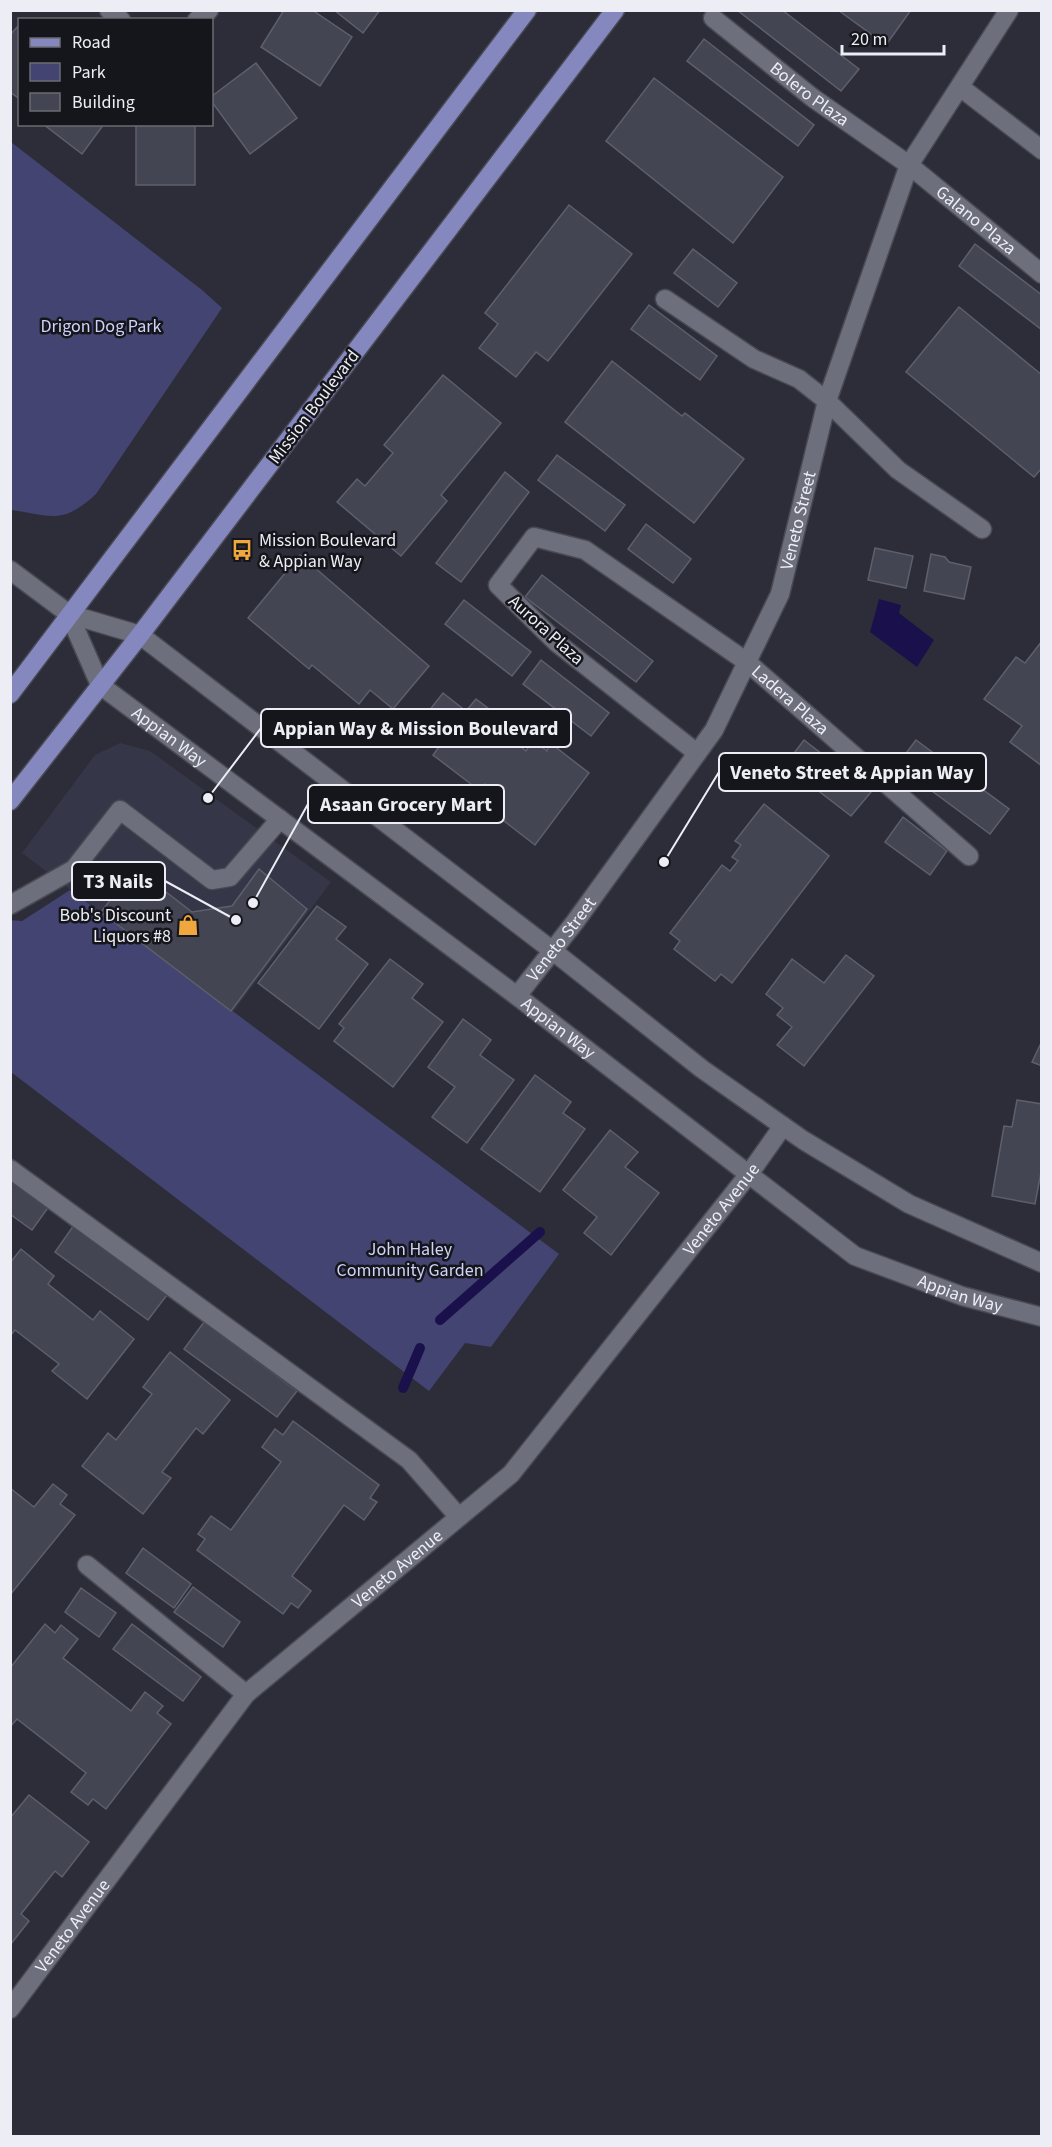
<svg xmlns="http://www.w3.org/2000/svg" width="1052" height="2147" font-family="'Source Sans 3',sans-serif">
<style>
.built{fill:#353647}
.green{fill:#434471}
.water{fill:#1a114c}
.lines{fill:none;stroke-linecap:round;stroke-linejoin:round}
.stream{stroke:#1a114c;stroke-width:10}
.building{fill:#444552;stroke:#5e5f6c;stroke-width:1.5}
.minor-casing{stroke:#494953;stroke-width:21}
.major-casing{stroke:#494953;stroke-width:21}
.minor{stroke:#6e6f7c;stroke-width:18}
.major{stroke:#8587bf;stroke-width:18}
.labels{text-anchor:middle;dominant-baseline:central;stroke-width:5;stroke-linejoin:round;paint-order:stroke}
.street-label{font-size:18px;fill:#ededf5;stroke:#15161b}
.park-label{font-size:18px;fill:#d0d3f9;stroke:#15161b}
.poi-label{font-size:18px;fill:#ededf5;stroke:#15161b;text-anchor:start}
.leader{fill:none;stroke:#ededf5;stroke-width:2}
.callout-dot{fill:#ededf5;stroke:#15161b;stroke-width:2}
.callout{fill:#15161b;stroke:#ededf5;stroke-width:2}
.callout-label{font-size:20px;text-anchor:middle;font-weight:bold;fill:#ededf5}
</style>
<rect width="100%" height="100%" fill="#2c2d38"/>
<path class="built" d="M120 743 150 751 331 882 233 1012 22 853 95 755Z"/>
<g class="green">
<path d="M11 142 202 290 222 308 96 494C62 525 53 516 11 510Z"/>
<path d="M70 890 559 1254 491 1347 465 1343 429 1391 11 1072 10 920 22 921Z"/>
</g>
<path class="water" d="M879 599 901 605 899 613 934 640 917 667 870 632Z"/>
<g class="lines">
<g class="stream">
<path d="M440 1320 540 1232"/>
<path d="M403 1388 420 1348"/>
</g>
</g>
<g class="building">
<path d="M284 10H312L352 37 320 86 261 47Z"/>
<path d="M334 10H380L363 33Z"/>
<path d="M737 10H782L859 69 841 91Z"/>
<path d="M838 10H911L886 45Z"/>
<path d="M20 24V99L10 92V35Z"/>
<path d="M704 39 814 125 798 146 687 61Z"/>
<path d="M256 63 297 118 250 154 212 102V96Z"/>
<path d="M654 78 783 177 733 243 606 141Z"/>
<path d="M43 124H104L82 154Z"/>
<rect x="136" y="124" width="59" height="61"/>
<path d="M569 205 632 254 548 361 536 352 516 377 479 348 498 324 485 313Z"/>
<path d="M975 244 1042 295V330L959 266Z"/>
<path d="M693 249 737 283 718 307 674 273Z"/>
<path d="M649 305 717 356 700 380 631 329Z"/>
<path d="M959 307 1042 375V468L1034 477 906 372Z"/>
<path d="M612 361 682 416 685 413 744 459 694 523 565 422Z"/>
<path d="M443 375 501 423 441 495 447 501 401 556 337 502 357 479 365 486 393 453 384 445Z"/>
<path d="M557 455 625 505 605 531 538 480Z"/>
<path d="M505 472 529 492 461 582 436 563Z"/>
<path d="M646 524 691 559 673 583 628 549Z"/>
<path d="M875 548 913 556 906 588 868 580Z"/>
<path d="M931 554 945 557 949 562 971 567 964 599 924 591Z"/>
<path d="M300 555 429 666 393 709 370 690 359 704 312 665 309 669 248 618Z"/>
<path d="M542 575 653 661 636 682 525 597Z"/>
<path d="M464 600 531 652 512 676 445 624Z"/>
<path d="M1042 641V766L1010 742 1022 726 984 699 1016 657 1025 663Z"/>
<path d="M541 660 609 713 591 736 523 684Z"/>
<path d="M443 693 466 711 476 699 522 734 515 742 526 751 533 740 547 751 549 742 589 773 535 845 495 814 498 809 487 800 494 791 485 784 480 791 433 755 441 744 417 726Z"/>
<path d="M804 740 871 792 851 816 785 765Z"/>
<path d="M916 740 1009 809 990 834 897 765Z"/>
<path d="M764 804 829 856 732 983 721 974 715 981 674 949 680 941 670 933 722 865 730 871 738 861 732 857 741 845 735 841Z"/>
<path d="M903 817 947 851 930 875 885 842Z"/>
<path d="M135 868 192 912 232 906 259 869 307 909 231 1011 101 912Z"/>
<path d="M317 906 346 927 336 939 368 964 319 1029 258 983Z"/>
<path d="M846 955 874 976 804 1066 777 1045 792 1027 777 1015 783 1008 766 994 792 959 824 983Z"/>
<path d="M390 959 423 984 412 998 443 1022 393 1087 334 1041 344 1028 339 1024Z"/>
<path d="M463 1019 491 1040 480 1055 514 1080 467 1143 432 1117 455 1087 428 1067Z"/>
<path d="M1042 1041V1066L1032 1062Z"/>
<path d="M535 1075 571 1102 563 1113 585 1129 540 1192 481 1149Z"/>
<path d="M1017 1100 1042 1104V1167L1035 1204 992 1196 1004 1126 1012 1127Z"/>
<path d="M610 1130 638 1152 625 1167 659 1193 611 1255 584 1233 597 1217 563 1190Z"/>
<path d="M10 1175 50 1205 32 1230 10 1214Z"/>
<path d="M74 1225 167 1295 148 1320 55 1252Z"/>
<path d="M21 1249 54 1276 48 1284 93 1320 100 1311 134 1339 87 1399 52 1371 59 1364 15 1330 10 1336V1263Z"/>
<path d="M204 1322 297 1391 277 1417 184 1349Z"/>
<path d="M170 1352 230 1400 203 1434 196 1428 162 1472 171 1478 143 1514 82 1466 108 1433 116 1440 152 1394 143 1387Z"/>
<path d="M293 1421 379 1485 370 1498 377 1502 364 1520 344 1505 292 1576 311 1591 298 1608 291 1603 283 1614 197 1550 205 1539 198 1534 211 1516 231 1530 281 1462 262 1447 275 1429 283 1435Z"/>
<path d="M53 1484 67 1495 60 1504 75 1515 10 1595V1488L34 1507Z"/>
<path d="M143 1548 191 1584 174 1608 126 1573Z"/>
<path d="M193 1587 240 1622 223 1647 174 1612Z"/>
<path d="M81 1588 116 1613 99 1637 65 1612Z"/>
<path d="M45 1624 55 1633 61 1625 78 1639 63 1658 131 1711 145 1692 163 1706 157 1713 171 1724 106 1809 93 1799 88 1805 71 1792 86 1773 17 1719 10 1727V1668Z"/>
<path d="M132 1624 201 1677 183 1701 113 1649Z"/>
<path d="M29 1795 89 1842 62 1877 55 1871 21 1914 29 1921 10 1945V1818Z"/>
</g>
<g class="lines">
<defs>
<g id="minor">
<path d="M109 10 121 20"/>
<path id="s1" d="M713 18 813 98 909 165 1042 274"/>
<path d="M197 20 209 10"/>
<path d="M960 87 1042 150"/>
<path d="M665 299 754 359 799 379 827 401 898 470 982 529"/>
<path d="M10 570 69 614 140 635 553 951 702 1069 803 1140 909 1204 1042 1263"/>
<path id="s2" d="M69 614 100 685 517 996 855 1256 962 1296 1042 1317"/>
<path id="s3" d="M697 753 557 643 498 585 534 537 585 550 747 662 969 856"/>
<path d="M10 905 74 869 120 810 212 880 230 877 280 819"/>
<path id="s4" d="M517 996 575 922 714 730 780 594 827 401 909 165 1009 10"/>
<path d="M10 1169 409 1460 458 1516"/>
<path d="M87 1565 246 1694"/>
<path id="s5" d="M10 2009 246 1694 511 1474 749 1174 783 1126"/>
</g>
<g id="major">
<path d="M10 694 527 10"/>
<path d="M10 801 140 635 615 10"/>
</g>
</defs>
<use href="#minor" class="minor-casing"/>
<use href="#major" class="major-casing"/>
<use href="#minor" class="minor"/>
<use href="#major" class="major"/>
</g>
<defs>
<symbol id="bus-bare" viewBox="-9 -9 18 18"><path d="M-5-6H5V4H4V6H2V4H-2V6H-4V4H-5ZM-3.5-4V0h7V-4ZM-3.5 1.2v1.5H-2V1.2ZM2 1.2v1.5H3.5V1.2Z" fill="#efa73e" stroke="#15161b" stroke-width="2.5" paint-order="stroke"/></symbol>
<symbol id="shop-bare" viewBox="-9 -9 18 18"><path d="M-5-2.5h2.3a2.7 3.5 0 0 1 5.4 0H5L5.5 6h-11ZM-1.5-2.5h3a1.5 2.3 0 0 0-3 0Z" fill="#efa73e" stroke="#15161b" stroke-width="2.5" paint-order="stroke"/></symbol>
</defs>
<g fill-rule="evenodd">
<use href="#bus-bare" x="227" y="535" width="30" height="30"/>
<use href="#shop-bare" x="173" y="910" width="30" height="30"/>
</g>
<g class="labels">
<g class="street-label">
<text stroke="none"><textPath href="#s1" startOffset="123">Bolero Plaza</textPath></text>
<text stroke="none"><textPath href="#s1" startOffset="332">Galano Plaza</textPath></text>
<text transform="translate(314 407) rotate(-53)">Mission Boulevard</text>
<text stroke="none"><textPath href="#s4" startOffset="558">Veneto Street</textPath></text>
<text transform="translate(546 630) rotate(42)">Aurora Plaza</text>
<text stroke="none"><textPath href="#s3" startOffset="628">Ladera Plaza</textPath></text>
<text stroke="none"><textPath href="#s2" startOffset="164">Appian Way</textPath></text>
<text stroke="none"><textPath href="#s4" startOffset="72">Veneto Street</textPath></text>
<text stroke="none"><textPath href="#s2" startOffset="650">Appian Way</textPath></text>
<text stroke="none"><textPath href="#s5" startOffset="1076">Veneto Avenue</textPath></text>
<text stroke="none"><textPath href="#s2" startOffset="1136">Appian Way</textPath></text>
<text stroke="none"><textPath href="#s5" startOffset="590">Veneto Avenue</textPath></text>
<text stroke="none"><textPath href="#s5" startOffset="104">Veneto Avenue</textPath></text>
</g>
<g class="park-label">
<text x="101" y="326">Drigon Dog Park</text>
<text x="410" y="1249">John Haley<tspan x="410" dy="21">Community Garden</tspan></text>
</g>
<g class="poi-label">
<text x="259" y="540">Mission Boulevard<tspan x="259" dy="21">&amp; Appian Way</tspan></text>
<text x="171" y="915" text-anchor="end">Bob's Discount<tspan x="171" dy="21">Liquors #8</tspan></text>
</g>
</g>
<path class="leader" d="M208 798L261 728M664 862L719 772M253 903L308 804M236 920L165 881"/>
<g class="callout-dot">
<circle cx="208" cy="798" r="6"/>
<circle cx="664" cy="862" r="6"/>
<circle cx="253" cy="903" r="6"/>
<circle cx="236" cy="920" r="6"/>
</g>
<g class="callout">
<rect x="261" y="709" width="310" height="38" rx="6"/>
<rect x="719" y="753" width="267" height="38" rx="6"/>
<rect x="308" y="785" width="196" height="38" rx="6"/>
<rect x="72" y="862" width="93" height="38" rx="6"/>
</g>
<g class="callout-label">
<text x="416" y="735">Appian Way &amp; Mission Boulevard</text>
<text x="852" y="779">Veneto Street &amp; Appian Way</text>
<text x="406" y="811">Asaan Grocery Mart</text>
<text x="118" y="888">T3 Nails</text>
</g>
<rect width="1052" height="2147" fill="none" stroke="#ededf5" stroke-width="24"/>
<rect x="18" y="18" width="195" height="108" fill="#15161b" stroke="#6b6c72" stroke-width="1.5"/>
<rect x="30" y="38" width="30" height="9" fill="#8587bf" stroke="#6b6c72" stroke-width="1.5"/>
<text x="72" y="48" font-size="18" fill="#ededf5">Road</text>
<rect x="30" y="63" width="30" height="18" fill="#434471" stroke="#6b6c72" stroke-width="1.5"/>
<text x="72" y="78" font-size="18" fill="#ededf5">Park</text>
<rect x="30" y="93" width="30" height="18" fill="#444552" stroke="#6b6c72" stroke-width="1.5"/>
<text x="72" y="108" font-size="18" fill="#ededf5">Building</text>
<path d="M842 45v9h102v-9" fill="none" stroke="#ededf5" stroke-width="3"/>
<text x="851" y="45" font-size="18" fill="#ededf5" stroke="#15161b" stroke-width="4.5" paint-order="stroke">20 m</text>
</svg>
